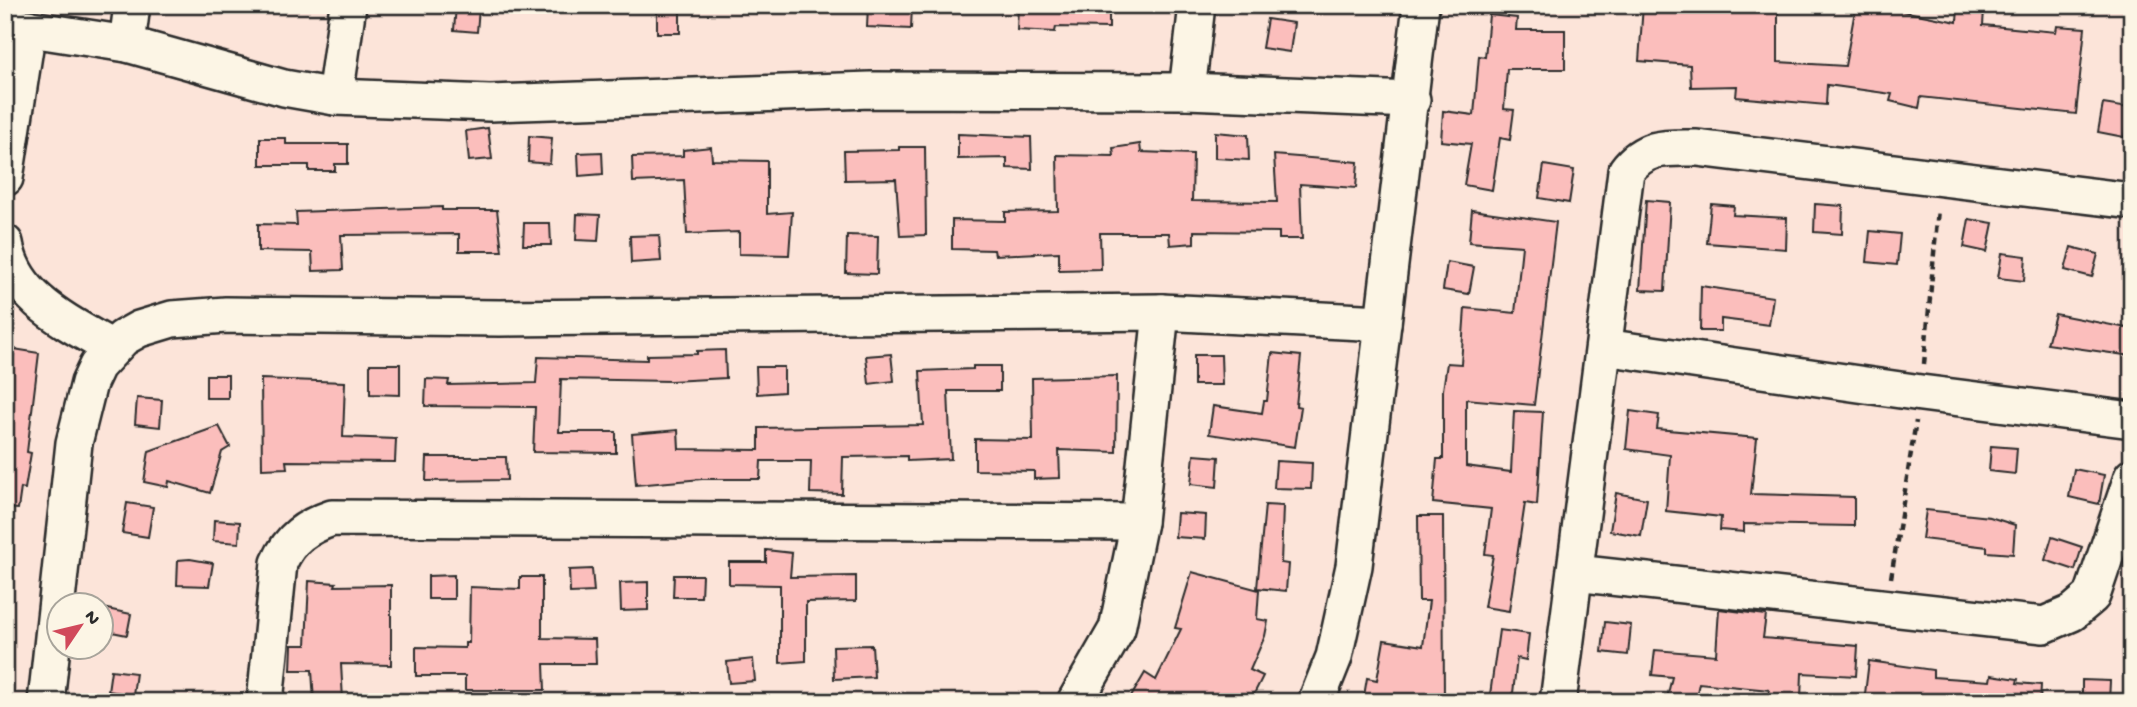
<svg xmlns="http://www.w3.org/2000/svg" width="2137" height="707" font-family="'Gochi Hand',sans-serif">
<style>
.building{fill:#fbbebc;stroke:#2b2b2b;stroke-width:2}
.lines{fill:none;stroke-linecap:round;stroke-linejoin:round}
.minor-casing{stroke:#2b2b2b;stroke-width:40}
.path{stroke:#2b2b2b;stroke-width:4.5;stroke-dasharray:7 5;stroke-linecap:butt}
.minor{stroke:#fcf5e5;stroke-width:35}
</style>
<rect width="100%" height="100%" fill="#fce4d9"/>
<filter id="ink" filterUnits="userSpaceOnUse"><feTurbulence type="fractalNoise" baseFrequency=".0143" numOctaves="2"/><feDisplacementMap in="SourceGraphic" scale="14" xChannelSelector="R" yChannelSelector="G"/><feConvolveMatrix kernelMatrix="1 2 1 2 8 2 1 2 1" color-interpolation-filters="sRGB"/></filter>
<g filter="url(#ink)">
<g class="building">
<rect x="657" y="5" width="23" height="28"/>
<path d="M868 5H912L911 29 867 27Z"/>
<path d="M1018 5H1109V28L1056 27 1055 32 1017 30Z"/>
<path d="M1643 5H1778V62L1845 66 1856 5H1872L1957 22 1958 7 1984 10 1983 25 2056 32 2057 26 2085 28 2076 114 1921 97 1919 108 1890 101 1892 94 1827 85 1826 105 1736 97 1737 86 1691 87 1690 65 1639 61Z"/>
<path d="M456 6 479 8 477 32 454 30Z"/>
<path d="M1489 15 1517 18 1516 30H1565V69H1507L1504 109 1514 110 1510 140 1500 138 1492 190 1464 185 1471 144 1441 141 1443 111 1474 115 1479 56 1485 57Z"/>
<path d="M1267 19 1294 23 1290 52 1262 48Z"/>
<path d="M2103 104 2129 108 2124 137 2098 132Z"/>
<path d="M488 128 492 159 469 161 466 131Z"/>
<path d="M1215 132 1248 135 1249 160 1215 158Z"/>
<path d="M958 134 1031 137 1032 169 1007 168V158L958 159Z"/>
<path d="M529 136 552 138 550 164 528 162Z"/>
<path d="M260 138H286V144H348V164H335V171H309V165H260Z"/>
<path d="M1140 144 1141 152 1193 154 1192 201 1277 202 1274 155 1358 162 1356 188 1300 184 1302 239H1279V232L1194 231V243L1170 245 1169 233H1100L1101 269 1059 270V252L995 255 994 250 952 249V220L1005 221V212L1058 211 1057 155 1114 156 1113 148Z"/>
<path d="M711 147 712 160 767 161V214L792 212 789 255 739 254V232L687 234 684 180 633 182 632 157 683 156V150Z"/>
<path d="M899 147H925L926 235 900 236 896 179 845 180 844 151 899 150Z"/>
<path d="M602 152 603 174 579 176 578 153Z"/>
<path d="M1544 165 1574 170 1569 203 1539 198Z"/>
<path d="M1646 200 1670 202 1665 291 1640 290Z"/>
<path d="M1711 204 1734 206 1733 215 1787 218 1786 249 1707 243Z"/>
<path d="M1815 204 1843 206 1842 234 1814 232Z"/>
<path d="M442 207V210H497L502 251H459V234L341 235 343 270 313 271 312 252 258 251V224L297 225 296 212Z"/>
<path d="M1472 210 1556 222 1534 405 1466 399V466L1511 472 1514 411 1543 412 1537 505 1525 503 1509 611 1484 607 1493 555 1485 554 1491 509 1433 503 1437 459H1443V390L1447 363 1461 364 1465 308 1515 313 1522 246 1469 242Z"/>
<path d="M577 214 600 215 598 241 576 240Z"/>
<path d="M1969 219 1993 223 1987 252 1964 247Z"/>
<path d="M524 223H550L551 245H523Z"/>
<path d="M1870 231 1900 234 1897 265 1867 262Z"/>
<path d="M659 235 661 261 631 263 630 236Z"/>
<path d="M847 235 878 236 877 274 846 273Z"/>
<path d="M2071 247 2098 254 2092 277 2065 270Z"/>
<path d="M2002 253 2026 256 2024 281 1998 278Z"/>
<path d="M1447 262 1474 267 1469 294 1443 290Z"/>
<path d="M1701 286 1773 297 1769 325 1721 319V331H1700Z"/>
<path d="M2055 314 2132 329V356L2047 344Z"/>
<path d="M14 349 39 353 27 452 31 453 25 489 21 488 18 509 5 508V401L8 402Z"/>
<path d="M725 350 726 378 671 381 561 379 559 432H616V453L533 452 535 407 425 406 426 379 449 380 448 385 536 383 538 357 647 360V355L697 354V351Z"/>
<path d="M1272 353 1301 356 1296 406 1301 407 1295 447 1209 434 1213 406 1262 413 1264 401H1267Z"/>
<path d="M891 354 894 381 869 384 866 356Z"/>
<path d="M1194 355H1221L1222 385H1194Z"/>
<path d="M370 364H400V395L370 394Z"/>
<path d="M973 366H1000V391H948L951 459 907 461V456L843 457 842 494 810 493 811 461H761L760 479H702L636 485 632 434 678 430 679 449 759 450V428L923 425 920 371 973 369Z"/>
<path d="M756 367H784V392L757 394Z"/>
<rect x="206" y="375" width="22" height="23"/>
<path d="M1117 376 1116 452 1059 450 1060 478 1034 479V471L975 470V439L1033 440 1032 378Z"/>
<path d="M261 379 345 382 343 437 396 439 395 462 286 461 287 468 262 469Z"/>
<path d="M137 398 162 400 160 427 135 424Z"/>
<path d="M1630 411 1659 415 1657 429 1757 438 1751 494 1854 497V526L1744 524V532L1720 530 1721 517 1666 511 1670 455 1626 449Z"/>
<path d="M219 426 230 447 222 452 210 493 169 481 168 487 144 482 149 451Z"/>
<path d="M1991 446 2017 448 2015 474 1989 471Z"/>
<path d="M1194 455 1219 457 1217 487 1191 484Z"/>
<path d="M427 457H506L507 480 426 481Z"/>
<path d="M1276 461 1312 463 1311 489 1274 488Z"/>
<path d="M2074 469 2104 475 2099 504 2069 497Z"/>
<path d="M1616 493 1647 499 1641 536 1610 531Z"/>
<path d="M127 503 153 507 148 537 122 533Z"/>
<path d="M1265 505 1283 506 1281 563 1288 564 1286 591 1257 588Z"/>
<path d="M1926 510 1990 517 2015 525 2013 554 1987 552V547L1922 539Z"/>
<path d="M1177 513 1206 515 1205 539 1175 537Z"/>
<path d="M1418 516H1443L1444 702H1363L1367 678 1377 680 1384 640 1423 646 1429 601H1419Z"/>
<path d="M214 520 240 522 239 543 213 541Z"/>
<path d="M2052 537 2082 547 2075 570 2045 560Z"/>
<path d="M766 550 792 553 790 577 856 576V601L806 602V661L780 663V585L729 584V562H766Z"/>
<path d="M190 559 213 563 209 586 177 585 178 560Z"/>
<path d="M592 569 594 592 570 593 569 570Z"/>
<path d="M1192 572 1259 590 1257 619 1268 621 1265 636 1250 670 1263 676 1250 702H1128L1145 673 1156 680 1181 629 1175 628Z"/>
<path d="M454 575V599H428V576Z"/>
<path d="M674 575H702L701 597H673Z"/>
<path d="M520 577H542V638L595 639 596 664H544L545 690H465V676H416V647L465 648V643H469L470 587 520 589Z"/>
<path d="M309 581 336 583 335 586 391 585V665L341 664 343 700 314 702 312 670H291L292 645H306Z"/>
<path d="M648 582V610L621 611 620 583Z"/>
<path d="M107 609 131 614 127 635 102 630Z"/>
<path d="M1719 609 1766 615 1763 638 1858 646 1856 676 1802 673 1801 699 1769 698V690L1699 683 1695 702H1666L1672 677 1652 675 1655 650 1716 655Z"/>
<path d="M1605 622 1631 625 1628 655 1602 652Z"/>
<path d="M1499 630 1529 634 1526 660 1517 658 1512 702H1489Z"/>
<path d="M872 645 874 677 834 679 833 646Z"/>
<path d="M753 659 755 681 729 683 727 662Z"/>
<path d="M1869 661 1933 670V677L1990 681 1991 675 2018 679 2017 683 2041 685 2040 702H1864Z"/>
<path d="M111 670 136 673 133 695 108 691Z"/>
<path d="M2082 680 2110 681 2109 702H2082Z"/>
</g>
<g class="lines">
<defs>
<g id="minor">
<path d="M5 25 127 44 284 88 335 97 490 103 871 90 1187 91 1412 100"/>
<path d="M127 44 132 5"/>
<path d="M1187 91 1197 5"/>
<path d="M335 97 348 5"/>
<path d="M5 178 28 28"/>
<path d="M5 243C13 298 69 323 112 348"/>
<path d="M1604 347 1921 393 2132 420"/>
<path d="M1575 573 2044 625 2072 613 2092 596 2132 477"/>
<path d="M46 702 74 443 89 383 97 366 123 338 139 329 172 319 226 315 500 318 1161 312 1383 323"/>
<path d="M265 702 279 563C290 538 306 527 332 518L1139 522"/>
<path d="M1075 702 1117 629 1139 522 1161 312"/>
<path d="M1316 702 1334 657 1354 566 1421 5"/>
<path d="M1558 702 1626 171C1645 145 1667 148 1697 148L2132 201"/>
</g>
</defs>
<use href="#minor" class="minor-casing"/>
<g class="path">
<path d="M1924 364 1938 209"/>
<path d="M1891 578 1916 421"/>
</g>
<use href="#minor" class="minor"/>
</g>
</g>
<rect width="2137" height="707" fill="none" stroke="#fcf5e5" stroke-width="28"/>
<rect x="14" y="14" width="2109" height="679" fill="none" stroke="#2b2b2b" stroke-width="2.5" filter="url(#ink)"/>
<g transform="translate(80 626) rotate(55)"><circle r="33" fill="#fcf5e5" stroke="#a8a49b" stroke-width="2"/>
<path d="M0-5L12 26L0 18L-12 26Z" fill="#d1495b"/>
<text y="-10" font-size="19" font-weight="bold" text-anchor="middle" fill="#2b2b2b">N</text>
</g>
</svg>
